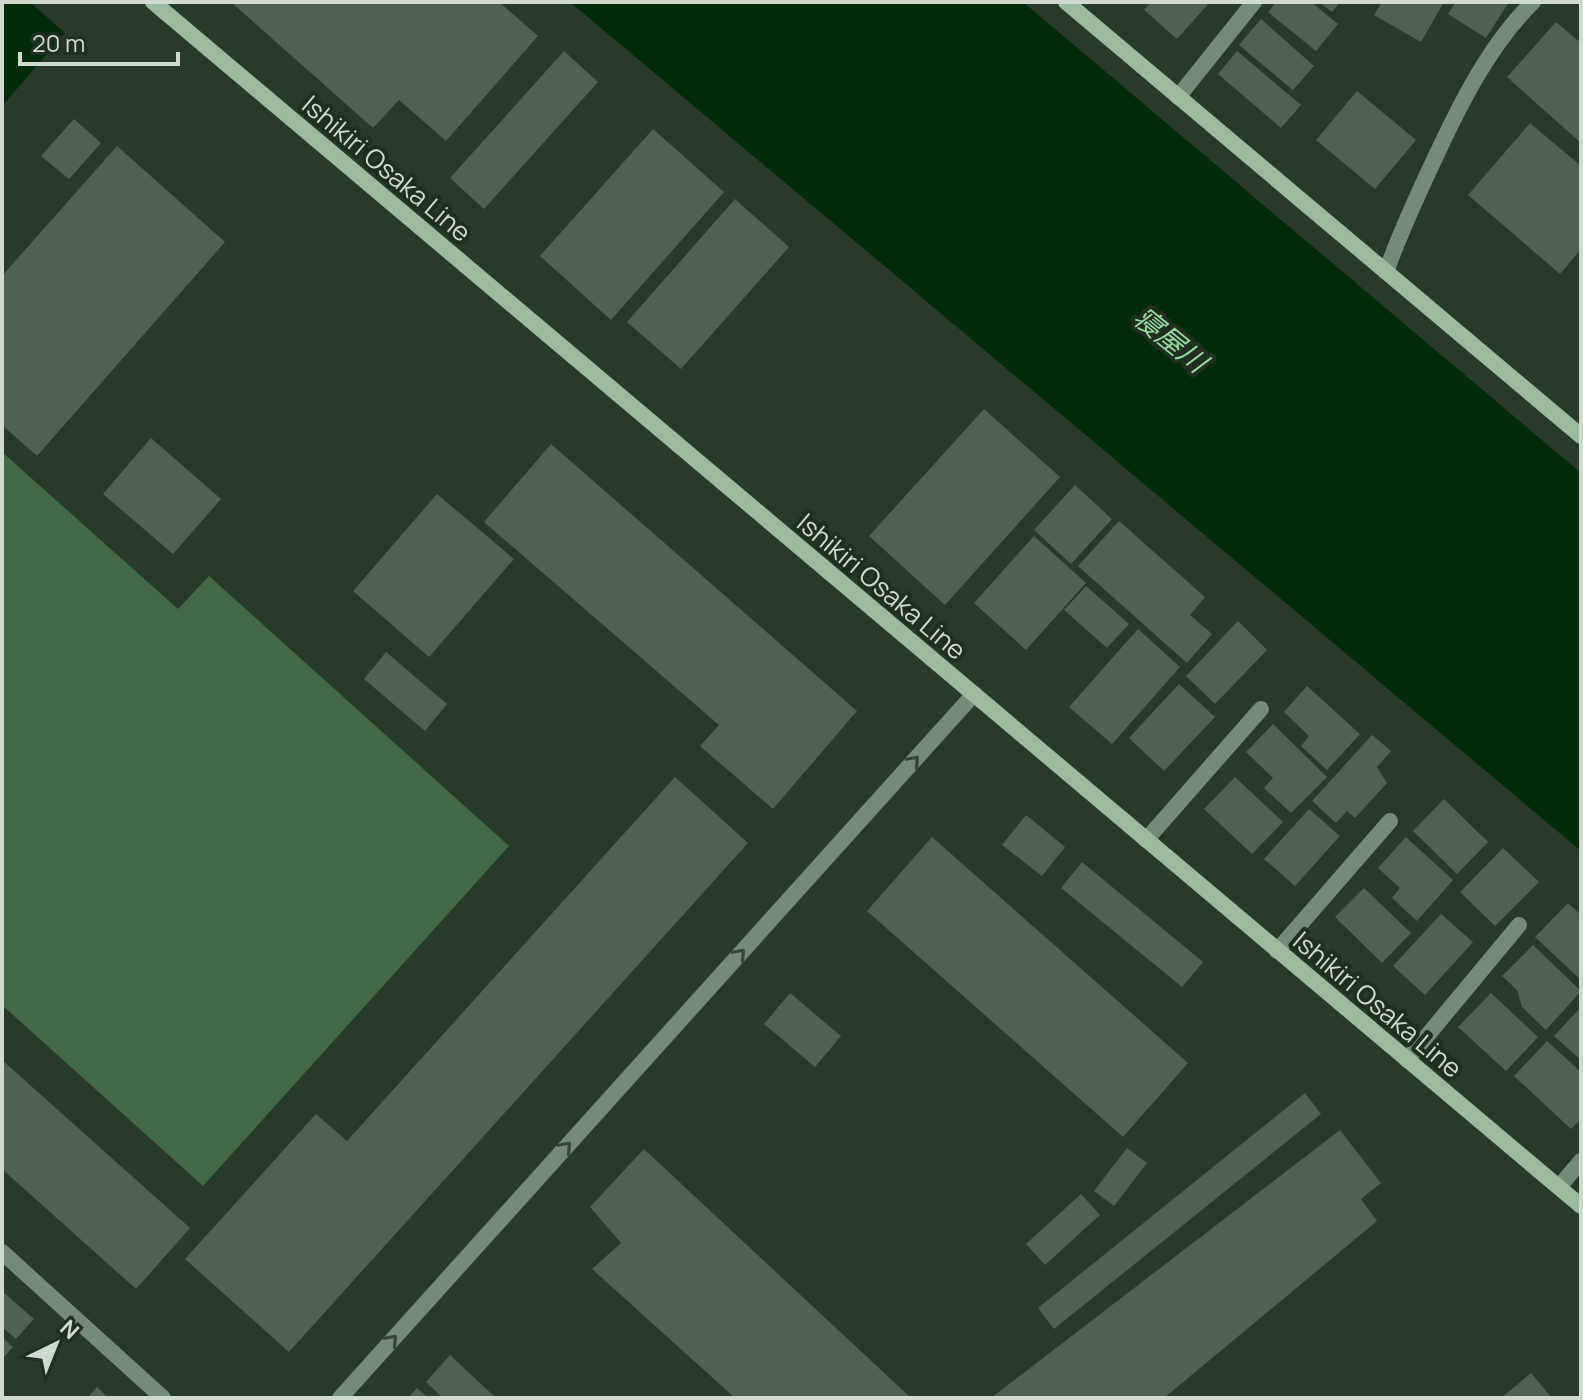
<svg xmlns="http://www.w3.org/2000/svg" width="1583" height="1400" font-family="Manrope,'Noto Sans JP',sans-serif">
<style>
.green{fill:#416947}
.water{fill:#002b0b}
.building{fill:#506152}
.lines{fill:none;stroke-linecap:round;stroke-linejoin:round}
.lane{stroke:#778a79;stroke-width:16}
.street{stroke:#778a79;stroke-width:16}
.secondary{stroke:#9cba9f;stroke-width:16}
.oneway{stroke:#364638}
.labels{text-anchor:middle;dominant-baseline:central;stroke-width:8;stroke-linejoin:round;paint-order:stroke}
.street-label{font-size:26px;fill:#d0dad1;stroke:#202f22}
.water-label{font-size:28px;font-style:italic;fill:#96d9a0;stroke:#202f22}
</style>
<rect width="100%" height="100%" fill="#29392b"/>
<path class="green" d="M2 452 178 609 209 576 509 846 203 1186 2 1005Z"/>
<g class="water">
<path d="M2 2H30L65 33 2 106Z"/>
<path d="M570 2H1023L1581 473V851Z"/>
</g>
<g class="building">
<path d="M231 2H499L538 36 446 141 399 100 373 128Z"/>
<path d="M1151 2H1210L1177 39 1144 10Z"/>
<path d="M1276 2H1311L1338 24 1316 51 1268 12Z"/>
<path d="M1319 2H1340L1332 12Z"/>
<path d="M1382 2H1444L1421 42 1374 15Z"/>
<path d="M1456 2H1509L1486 38 1448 14Z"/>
<path d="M1261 19 1314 66 1293 90 1239 45Z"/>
<path d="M1556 22 1581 43V143L1507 77Z"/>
<path d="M564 51 598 82 484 209 450 178Z"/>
<path d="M1237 51 1301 105 1281 128 1218 74Z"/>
<path d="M1357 91 1416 140 1375 189 1316 140Z"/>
<path d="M74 119 101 143 69 179 41 156Z"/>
<path d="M1530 123 1581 166V249L1560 274 1468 195Z"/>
<path d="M653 129 724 192 611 320 540 256Z"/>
<path d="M117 146 225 242 37 456 2 425V276Z"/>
<path d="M735 199 789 247 681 369 627 322Z"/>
<path d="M984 409 1060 477 945 605 869 536Z"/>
<path d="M151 438 221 499 173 554 103 494Z"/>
<path d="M551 444 857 711 773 809 700 746 719 725 484 522Z"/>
<path d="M1075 485 1112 519 1071 564 1034 530Z"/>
<path d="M437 494 514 559 429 657 353 591Z"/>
<path d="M1119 521 1205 597 1190 615 1212 634 1187 663 1078 566Z"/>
<path d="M1034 536 1086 583 1026 650 974 603Z"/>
<path d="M1086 586 1129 624 1107 648 1064 610Z"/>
<path d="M1238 621 1267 650 1215 704 1186 676Z"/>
<path d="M1138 629 1180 667 1112 744 1069 707Z"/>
<path d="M386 652 447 704 425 731 364 679Z"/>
<path d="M1179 684 1215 717 1164 771 1129 738Z"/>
<path d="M1307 686 1360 734 1327 770 1301 746 1309 736 1284 712Z"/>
<path d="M1273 724 1327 777 1291 813 1264 788 1273 778 1246 752Z"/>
<path d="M1372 735 1391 751 1377 767 1387 783 1355 818 1347 811 1336 823 1312 801Z"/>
<path d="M675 777 748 843 289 1352 185 1259 316 1114 347 1141Z"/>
<path d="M1235 777 1283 822 1252 854 1204 809Z"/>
<path d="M1444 799 1488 842 1457 874 1413 831Z"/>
<path d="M1309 809 1340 836 1295 886 1264 859Z"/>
<path d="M1026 815 1065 847 1042 876 1002 845Z"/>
<path d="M932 837 1188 1063 1123 1137 867 911Z"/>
<path d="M1406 837 1453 880 1417 921 1392 898 1400 888 1378 868Z"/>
<path d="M1503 848 1539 882 1495 926 1460 892Z"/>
<path d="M1082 862 1203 962 1182 987 1061 888Z"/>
<path d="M1364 888 1411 933 1382 963 1335 917Z"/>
<path d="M1568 903 1581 915V980L1535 937Z"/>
<path d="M1441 914 1473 942 1425 995 1393 966Z"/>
<path d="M1533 945 1581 991 1546 1030 1522 1007 1517 990 1502 976Z"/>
<path d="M790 993 841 1036 815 1067 764 1024Z"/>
<path d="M1491 993 1538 1037 1506 1071 1458 1027Z"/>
<path d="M1581 1007V1060L1554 1036Z"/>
<path d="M1547 1041 1581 1072V1119L1571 1129 1514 1076Z"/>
<path d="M2 1060 190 1228 136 1289 2 1169Z"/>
<path d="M1305 1093 1321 1114 1054 1329 1038 1308Z"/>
<path d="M1340 1130 1381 1183 1361 1199 1377 1221 1164 1398H991Z"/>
<path d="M1127 1148 1147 1163 1114 1206 1094 1191Z"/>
<path d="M644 1149 911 1398H735L592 1269 621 1243 590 1207Z"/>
<path d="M1081 1194 1100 1215 1045 1265 1026 1244Z"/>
<path d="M2 1291 34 1319 16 1339 2 1327Z"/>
<path d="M2 1337 13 1347 2 1359Z"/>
<path d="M450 1355 496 1398H443L426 1382Z"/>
<path d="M1531 1373 1552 1398H1501Z"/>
<path d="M97 1387 108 1398H87Z"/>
<path d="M417 1388 428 1398H408Z"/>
</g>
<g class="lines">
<g class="lane">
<path d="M1178 97 1254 2"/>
<path d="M1146 840 1261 709"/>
<path d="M1277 951 1390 821"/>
<path d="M1407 1060 1519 925"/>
<path d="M1559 1187 1581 1161"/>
</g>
<g class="street">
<path d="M1386 272C1400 233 1417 196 1435 158 1460 104 1490 44 1533 2"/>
<path d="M2 1252 163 1398"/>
<path d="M340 1398 974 694"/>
</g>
<g class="secondary">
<path d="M153 2 1581 1206"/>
<path d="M1066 2 1581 436"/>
</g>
</g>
<defs><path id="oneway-chevron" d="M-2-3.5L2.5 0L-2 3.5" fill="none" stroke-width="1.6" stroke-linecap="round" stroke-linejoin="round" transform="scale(2)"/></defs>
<g class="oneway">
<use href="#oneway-chevron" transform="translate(914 761) rotate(-48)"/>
<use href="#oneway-chevron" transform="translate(740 954) rotate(-48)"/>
<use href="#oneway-chevron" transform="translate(566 1147) rotate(-48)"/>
<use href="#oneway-chevron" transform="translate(392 1340) rotate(-48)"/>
</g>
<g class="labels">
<g class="street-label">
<text transform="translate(387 168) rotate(40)">Ishikiri Osaka Line</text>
<text transform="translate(882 586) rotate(40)">Ishikiri Osaka Line</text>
<text transform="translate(1378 1004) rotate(40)">Ishikiri Osaka Line</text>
</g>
<g class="water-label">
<text transform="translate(1171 339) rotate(39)">寝屋川</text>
</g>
</g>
<rect width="1583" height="1400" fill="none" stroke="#d0dad1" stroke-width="8"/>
<g transform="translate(56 1344) rotate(43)" stroke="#202f22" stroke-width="6" paint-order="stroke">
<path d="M0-6L14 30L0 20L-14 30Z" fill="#d0dad1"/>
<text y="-12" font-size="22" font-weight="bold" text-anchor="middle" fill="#d0dad1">N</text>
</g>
<path d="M20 52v12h158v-12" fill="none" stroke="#d0dad1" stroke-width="4"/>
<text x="32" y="52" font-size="24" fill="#d0dad1" stroke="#202f22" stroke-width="6" paint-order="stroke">20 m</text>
</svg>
